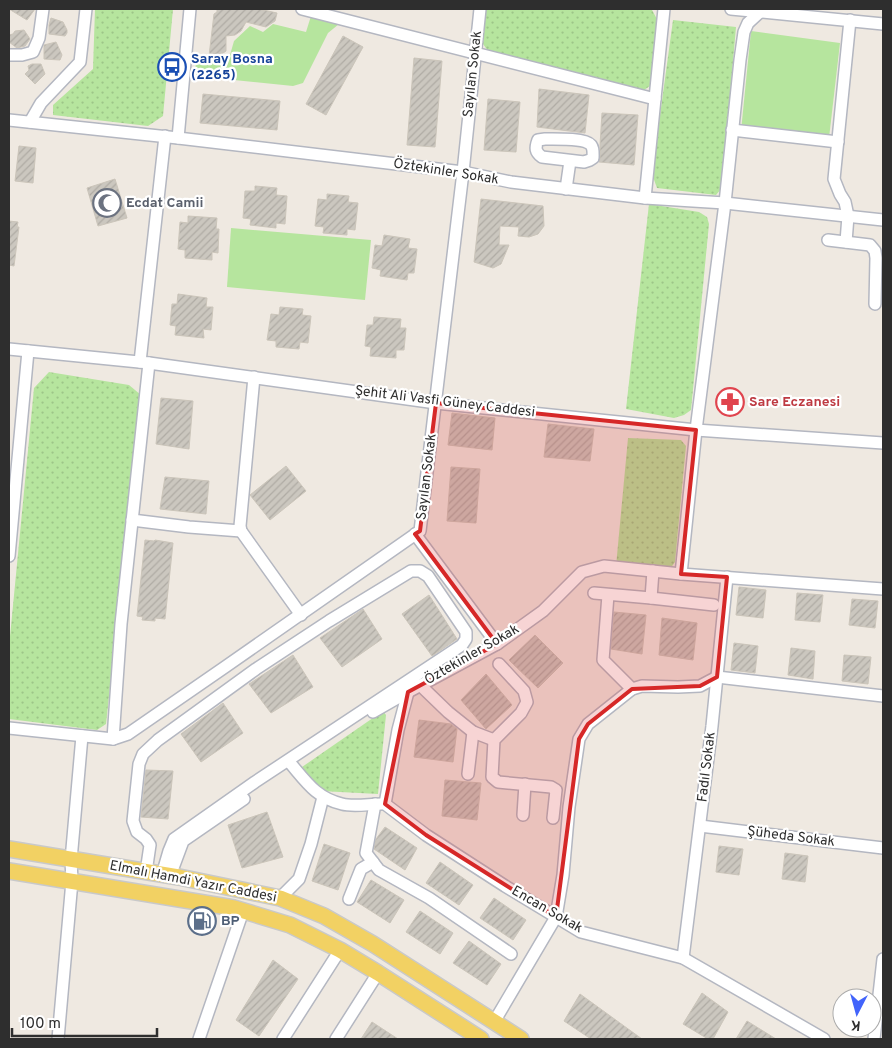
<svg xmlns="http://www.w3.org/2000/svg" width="892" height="1048" font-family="Overpass,sans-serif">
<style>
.grass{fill:#b6e59e}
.park{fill:url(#park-dots)}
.building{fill:url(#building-hatch);stroke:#cbc5ba}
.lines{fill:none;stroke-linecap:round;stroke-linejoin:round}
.minor-casing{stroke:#b4b7c1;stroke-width:14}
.major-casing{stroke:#c9c9c9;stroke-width:18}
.minor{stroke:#fff;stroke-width:11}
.major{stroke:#f2d163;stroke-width:15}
.marked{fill:#d62828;fill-opacity:0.2;stroke:#d62828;stroke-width:4;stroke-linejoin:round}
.labels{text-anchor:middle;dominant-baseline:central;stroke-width:4.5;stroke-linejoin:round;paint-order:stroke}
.transit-label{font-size:14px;font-weight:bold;fill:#164399;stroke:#fff;text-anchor:start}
.street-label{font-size:14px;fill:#2e2e2e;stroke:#fff}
.worship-label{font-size:14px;font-weight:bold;fill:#5b616d;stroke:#fff;text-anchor:start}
.health-label{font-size:14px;font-weight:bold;fill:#be3a42;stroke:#fff;text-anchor:start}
.service-label{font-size:14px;font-weight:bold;fill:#4e5e75;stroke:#fff;text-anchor:start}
</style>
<defs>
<pattern id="park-dots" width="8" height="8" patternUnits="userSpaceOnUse" patternTransform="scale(1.25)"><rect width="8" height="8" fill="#b6e59e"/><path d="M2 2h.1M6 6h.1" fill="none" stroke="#9dc588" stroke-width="1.8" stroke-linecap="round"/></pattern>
<pattern id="building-hatch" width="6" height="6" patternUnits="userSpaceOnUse" patternTransform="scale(1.25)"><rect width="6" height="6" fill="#cbc7bf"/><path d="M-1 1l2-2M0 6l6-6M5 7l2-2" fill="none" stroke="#afaba4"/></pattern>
</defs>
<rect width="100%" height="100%" fill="#efe9e1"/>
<g class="grass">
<path d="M311 16 339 24 328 33 303 83 293 86 195 76 196 56 222 61 230 55 234 41 250 26 263 32 273 24 306 32Z"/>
<path d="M751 31 840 43 829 138 741 131Z"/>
<path d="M231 228 371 240 365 300 227 287Z"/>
</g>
<g class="park">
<path d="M95 9H173L163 116 148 126 53 115V105L93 69Z"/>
<path d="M486 9H639L652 10 658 21 650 86 644 90 488 51 483 44Z"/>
<path d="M673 20 736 27 722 188 716 195 657 188 652 174Z"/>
<path d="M649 204 699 212 707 217 709 224 691 410 684 415 674 418 626 409Z"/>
<path d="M49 372 129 385 141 395 106 724 97 730 9 719V647L34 388Z"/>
<path d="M628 438 681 440 686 446 675 562 670 569 616 566Z"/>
<path d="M383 711 386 715 378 794 321 791 302 767Z"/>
</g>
<g class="building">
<path d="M9 9H35L27 20Z"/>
<path d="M217 9H259L277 13 275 21 266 27 246 22 241 31 235 35 226 36V51L216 58 209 56 214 14 217 12Z"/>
<path d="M51 18 63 22 67 30V33L65 36 49 34V25Z"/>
<path d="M24 30 30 39 25 46 17 48 9 42V35L13 34 15 31Z"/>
<path d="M343 36 363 47 326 115 306 104Z"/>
<path d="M56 42 62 55 60 60 44 59V45Z"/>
<path d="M414 58 442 61 435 147 407 145Z"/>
<path d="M32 64H41L45 74 35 84 25 74 29 70 28 66Z"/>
<path d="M539 89 589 95 585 133 537 127Z"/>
<path d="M203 94 280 101 277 130 200 123Z"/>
<path d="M488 99 520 102 516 152 484 150Z"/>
<path d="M602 113 638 115 634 165 599 162 600 158V145Z"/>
<path d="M19 146 36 148 33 183 15 181Z"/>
<path d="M115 179 127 218 98 226 87 188Z"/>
<path d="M255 186 277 188 276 195 287 196 285 224 276 223V228L250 225 251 219 243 218 245 191H255Z"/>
<path d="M327 194 349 196 348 202 358 203 355 230 347 229V235L323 233 324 227 315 226 318 199 327 200Z"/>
<path d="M481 199 543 206 544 226 538 234 529 237 518 236 519 227 500 226 499 245H509L501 264 493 268 474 262Z"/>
<path d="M188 216 217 218 216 229H219L218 253 212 252V260L185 258V250L178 249 180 222 188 223Z"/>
<path d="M9 221 18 222 17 227H19L14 266 9 265Z"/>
<path d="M384 235 410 239 408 248 417 249 414 273H408L407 280 380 276 381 270 372 268 375 245 382 246Z"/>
<path d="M178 294 207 298 206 307H213L211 330 203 329 204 338 175 335 176 326 170 325 172 304H177Z"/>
<path d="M280 307 303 309 302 315 311 316 308 343 300 342 299 349 276 347V341L267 340 271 314 279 315Z"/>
<path d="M374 317 401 319 400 328H406L404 350H396V358L370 356 371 347 365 346 367 325H373Z"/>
<path d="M161 398 193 401 189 449 156 444Z"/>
<path d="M452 413 495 418 492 450 448 445Z"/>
<path d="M548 424 594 429 590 461 544 457Z"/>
<path d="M286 466 306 491 270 520 250 495Z"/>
<path d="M451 467 480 469 476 523 447 521Z"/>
<path d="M165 477 209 481 206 514 160 509Z"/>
<path d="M145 540 154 541 155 540 173 543 165 619 155 618V621L142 620 143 617 137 616Z"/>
<path d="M739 587 766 590 763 618 736 615Z"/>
<path d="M797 593 823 595 820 622 795 620Z"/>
<path d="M429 595 457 639 432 656 402 614Z"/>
<path d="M852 599 878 601 875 628 849 625Z"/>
<path d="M363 609 382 639 342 667 320 638Z"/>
<path d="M614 612 646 615 642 654 611 649Z"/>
<path d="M662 618 697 623 693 660 659 655Z"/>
<path d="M535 635 563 663 538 688 509 660Z"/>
<path d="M734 643 758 646 755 673 731 670Z"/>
<path d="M791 648 815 651 813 679 788 675Z"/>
<path d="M293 655 313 687 271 713 249 684Z"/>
<path d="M844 655 871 657 868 684 842 681Z"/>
<path d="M486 674 512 705 486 729 461 700Z"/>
<path d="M223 703 243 733 201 762 181 734Z"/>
<path d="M419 720 451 724 457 729 453 762 414 757Z"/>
<path d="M146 770 173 771 168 819 141 817Z"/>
<path d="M445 780 481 783 477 820 442 816Z"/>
<path d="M267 812 283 857 242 868 228 825Z"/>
<path d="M385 827 417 848 405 870 374 849 376 839Z"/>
<path d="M324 844 350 853 338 890 312 881Z"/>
<path d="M719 846 743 849 739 875 716 872Z"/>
<path d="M785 853 808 856 805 882 782 879Z"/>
<path d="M440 862 473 885 459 905 426 883Z"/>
<path d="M371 880 404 900 390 923 357 902Z"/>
<path d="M494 898 526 920 513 940 480 918Z"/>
<path d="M420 911 453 933 440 954 406 932Z"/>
<path d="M469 941 501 964 487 985 453 963Z"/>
<path d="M273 960 298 979 259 1036 236 1020Z"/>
<path d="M702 993 728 1012 713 1039H708L683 1024Z"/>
<path d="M580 994 642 1039H591L564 1021Z"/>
<path d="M747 1021 776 1039H736Z"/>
<path d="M372 1022 398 1039H361Z"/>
</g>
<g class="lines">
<defs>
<g id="minor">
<path d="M302 9 655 99"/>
<path d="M731 9 883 24"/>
<path d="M9 55H22L33 52 39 38 43 9"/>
<path d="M9 120 178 138 463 172 511 182 645 198 725 203 883 220"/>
<path d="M30 122 41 103 80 62 86 9"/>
<path d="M732 130 838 142"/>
<path d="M178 138 190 9"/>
<path d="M545 139C555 139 585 138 591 145 594 149 593 154 593 158L590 160 584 162 542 157C535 152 535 148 538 140Z"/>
<path d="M566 189 570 161"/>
<path d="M645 198 664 9"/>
<path d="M828 240 870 245 875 251 876 258 875 304"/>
<path d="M846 242 848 216 845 202 840 194 834 179 850 20"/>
<path d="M9 349 149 363 436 403 696 430 883 443"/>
<path d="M140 362 165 136"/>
<path d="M254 377 240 526 241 531 301 615"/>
<path d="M132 520 189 527 241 531"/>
<path d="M415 534 497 644"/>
<path d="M9 556 28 351"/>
<path d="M653 571 651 598 714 605"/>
<path d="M681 574 696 430 725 203 740 60 744 32 748 23 761 11V9"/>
<path d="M594 593 651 598"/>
<path d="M608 595 603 660 632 689"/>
<path d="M499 664 524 691 527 702 521 713 494 740 492 777 498 782 551 787 556 790 553 818"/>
<path d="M420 685 448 712 473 732 494 740"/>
<path d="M408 692 398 730 385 804 426 835 505 886 581 932 683 958 824 1039"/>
<path d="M373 712 408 692 497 644 543 611 582 572 604 566 681 574 883 589"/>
<path d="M9 728 113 739 128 734 225 667 420 531 463 172 480 9"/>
<path d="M113 739 121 624 149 363"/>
<path d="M291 764C307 783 317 798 342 804 353 807 369 804 381 804"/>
<path d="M468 774 473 732"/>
<path d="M375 804 366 853 379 870 429 898 511 954"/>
<path d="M523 815 525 784"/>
<path d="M700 826 883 848"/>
<path d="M146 872 150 845 146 839 137 832 133 821 139 764 143 754 158 740 256 669 329 621 411 571H420L428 576 466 632V639L462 645 255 782 174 839 169 851 162 875"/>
<path d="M170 876 183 841 244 799"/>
<path d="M280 898 299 879 311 844 323 797"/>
<path d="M349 899 361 869 373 862"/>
<path d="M683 958 712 726 727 577"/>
<path d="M494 1022 556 917 563 875 569 807 579 739 588 724 632 689 642 686 678 687 700 686 717 677 883 696"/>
<path d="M58 1039 72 881 71 860 82 736"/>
<path d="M199 1039 243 911"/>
<path d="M283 1039 340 950"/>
<path d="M336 1039 378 973"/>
<path d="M874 1039 883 959"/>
</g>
<g id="major">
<path d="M9 849 179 877 280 898 324 916 373 944 521 1039"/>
<path d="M9 871 234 908 290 925 340 950 378 973 481 1039"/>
</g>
</defs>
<use href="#minor" class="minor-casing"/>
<use href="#major" class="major-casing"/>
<use href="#minor" class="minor"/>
<use href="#major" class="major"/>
</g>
<path class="marked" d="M436 403 696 430 681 574 727 577 717 677 700 686 632 689 588 724 579 739 556 917 426 835 385 804 408 692 497 644 415 534 420 531Z"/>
<defs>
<symbol id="bus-ring" viewBox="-11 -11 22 22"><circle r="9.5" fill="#fff" stroke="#1a4fb4" stroke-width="1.5"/><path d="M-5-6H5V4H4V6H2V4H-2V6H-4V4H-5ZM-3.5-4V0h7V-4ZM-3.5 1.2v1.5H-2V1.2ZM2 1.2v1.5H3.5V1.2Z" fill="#1a4fb4"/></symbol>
<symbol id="mosque-ring" viewBox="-11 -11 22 22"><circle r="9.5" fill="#fff" stroke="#6b7280" stroke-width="1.5"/><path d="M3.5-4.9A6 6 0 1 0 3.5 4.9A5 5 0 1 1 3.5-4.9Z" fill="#6b7280"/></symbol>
<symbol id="pharmacy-ring" viewBox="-11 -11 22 22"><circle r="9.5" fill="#fff" stroke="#e0444e" stroke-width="1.5"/><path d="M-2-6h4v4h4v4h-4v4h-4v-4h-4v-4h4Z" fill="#e0444e"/></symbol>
<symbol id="fuel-ring" viewBox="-11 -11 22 22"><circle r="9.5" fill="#fff" stroke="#5c6f8a" stroke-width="1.5"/><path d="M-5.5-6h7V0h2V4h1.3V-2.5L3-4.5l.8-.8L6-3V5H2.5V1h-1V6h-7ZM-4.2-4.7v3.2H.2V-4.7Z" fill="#5c6f8a"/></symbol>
</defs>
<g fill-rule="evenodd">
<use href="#bus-ring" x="156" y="51" width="32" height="32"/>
<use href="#mosque-ring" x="91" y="187" width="32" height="32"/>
<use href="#pharmacy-ring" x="714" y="386" width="32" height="32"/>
<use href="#fuel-ring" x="186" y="905" width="32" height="32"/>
</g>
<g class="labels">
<g class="transit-label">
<text x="191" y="59">Saray Bosna<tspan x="191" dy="16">(2265)</tspan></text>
</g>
<g class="street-label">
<text transform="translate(473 74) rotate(-84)">Sayılan Sokak</text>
<text transform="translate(446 172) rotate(9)">Öztekinler Sokak</text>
<text transform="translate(445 402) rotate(7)">Şehit Ali Vasfi Güney Caddesi</text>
<text transform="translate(427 477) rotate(-83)">Sayılan Sokak</text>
<text transform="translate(472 655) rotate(-30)">Öztekinler Sokak</text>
<text transform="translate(707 767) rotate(-83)">Fadıl Sokak</text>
<text transform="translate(791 837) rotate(7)">Şüheda Sokak</text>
<text transform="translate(193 882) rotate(11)">Elmalı Hamdi Yazır Caddesi</text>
<text transform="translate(547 910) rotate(30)">Encan Sokak</text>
</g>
<g class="worship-label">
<text x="126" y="203">Ecdat Camii</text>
</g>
<g class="health-label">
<text x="749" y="402">Sare Eczanesi</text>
</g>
<g class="service-label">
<text x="221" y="921">BP</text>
</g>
</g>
<rect width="892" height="1048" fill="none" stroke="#2e2e2e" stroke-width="20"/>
<g transform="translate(857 1013) rotate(186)"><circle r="24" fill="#ffffff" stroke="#ababab"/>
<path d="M0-4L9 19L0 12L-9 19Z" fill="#4264fb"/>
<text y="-8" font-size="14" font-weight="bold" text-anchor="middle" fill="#2e2e2e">K</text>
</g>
<path d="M12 1028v8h145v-8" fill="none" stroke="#2e2e2e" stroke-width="2.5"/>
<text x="20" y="1028" font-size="15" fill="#2e2e2e" stroke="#ffffff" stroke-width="4" paint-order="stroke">100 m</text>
</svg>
